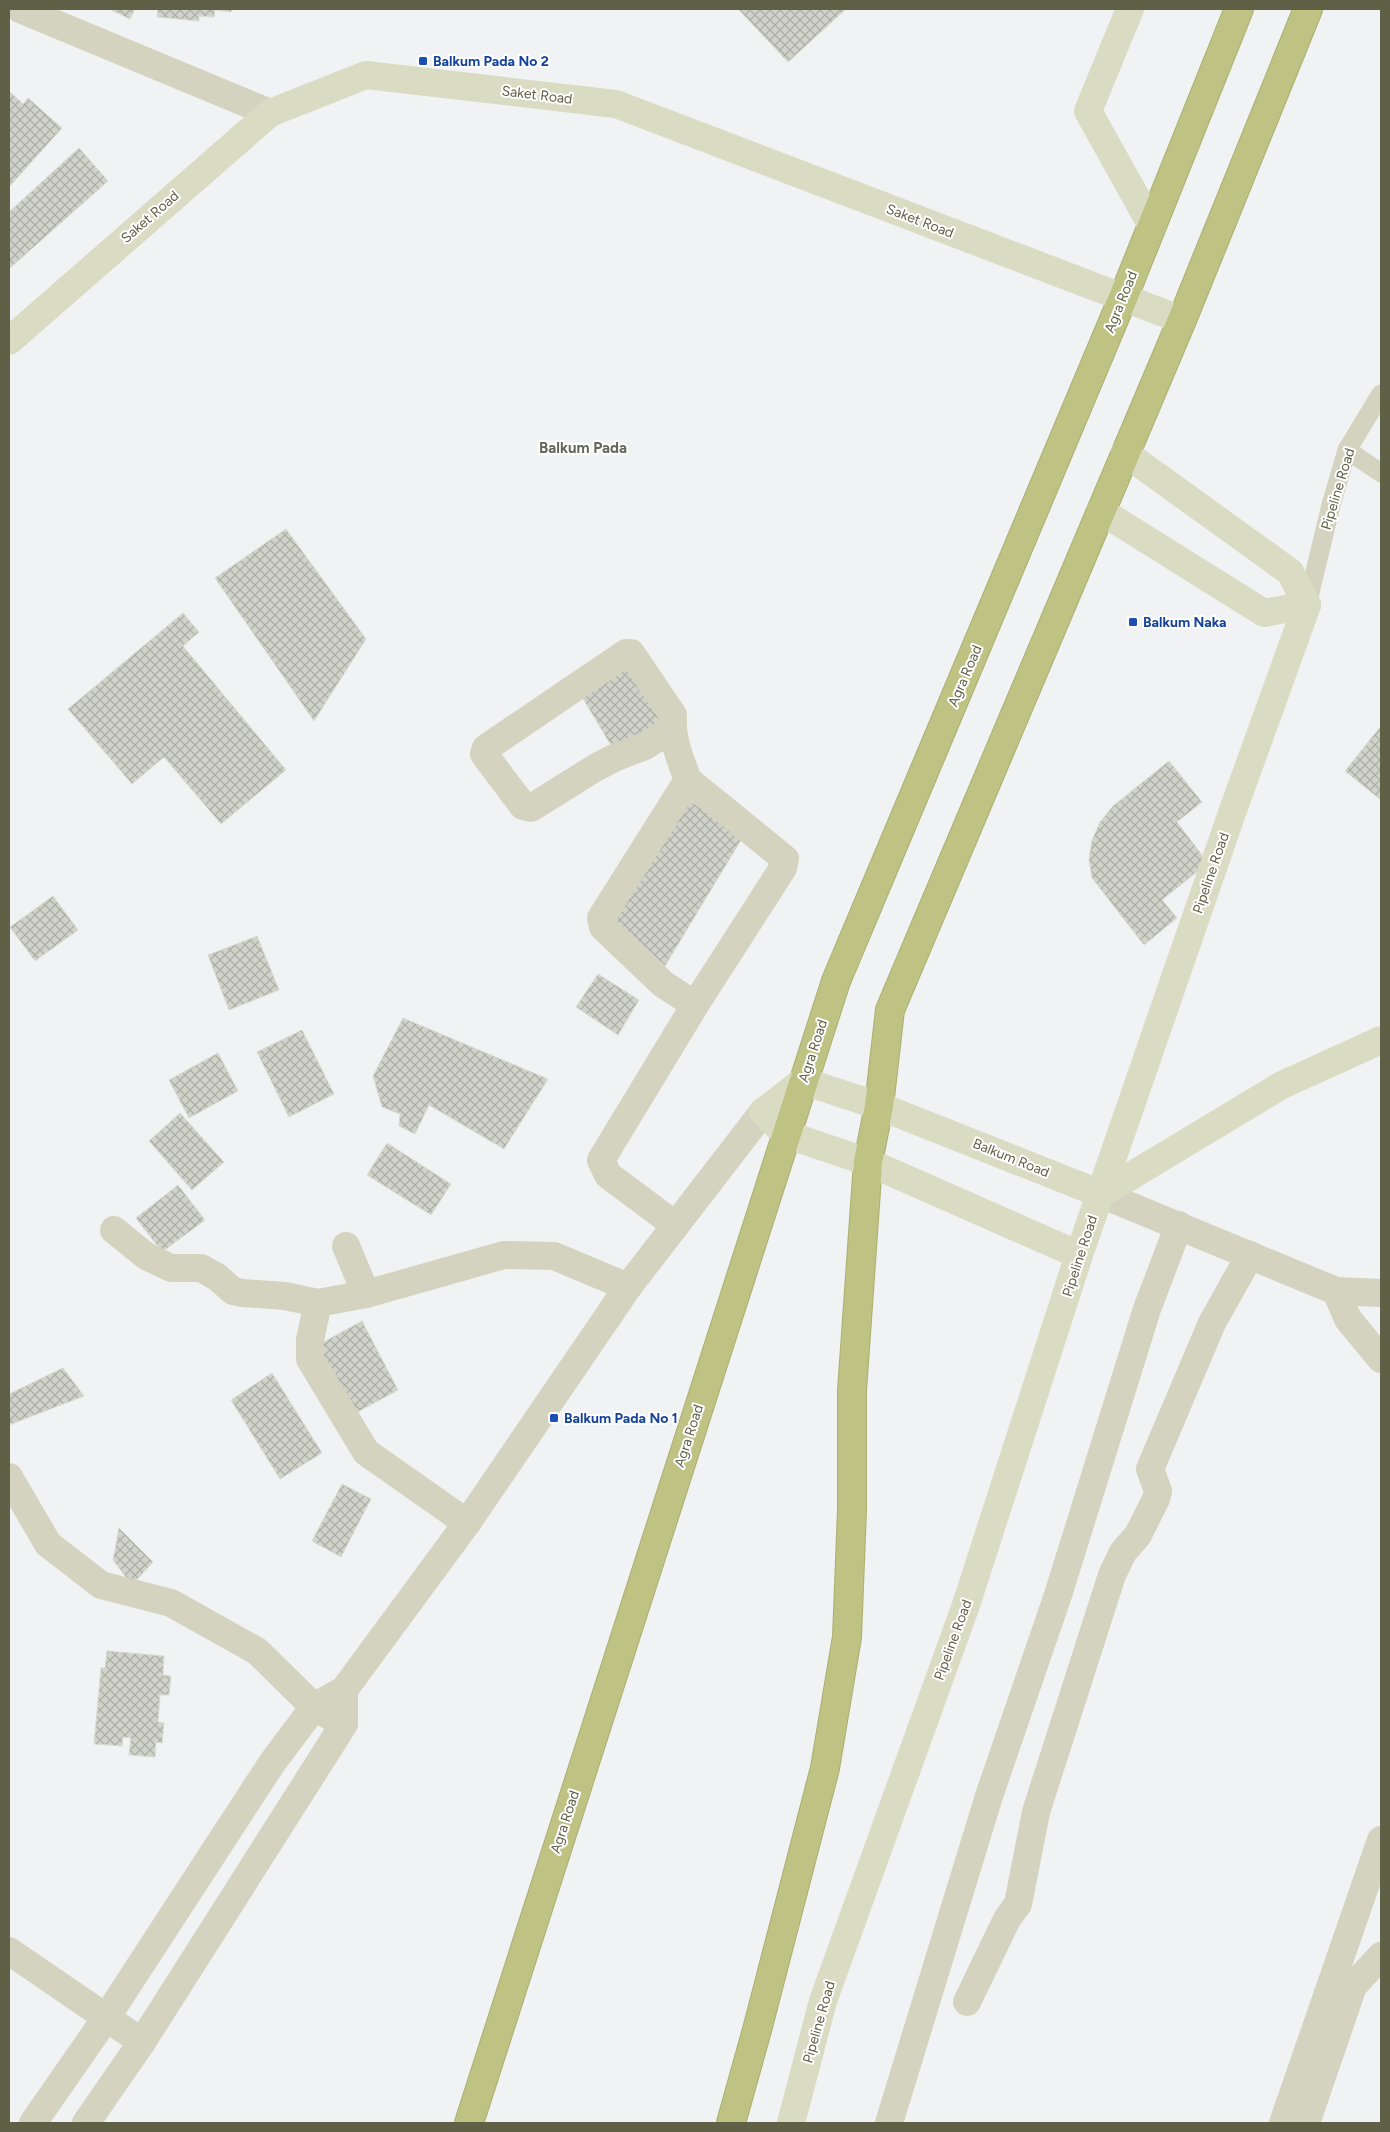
<svg xmlns="http://www.w3.org/2000/svg" width="1390" height="2132" font-family="Figtree,sans-serif">
<style>
.building{fill:url(#building-cross-hatch);stroke:#dadcd4}
.lines{fill:none;stroke-linecap:round;stroke-linejoin:round}
.highway-casing{stroke:#aaaf6f;stroke-width:30}
.lane{stroke:#d3d3c0;stroke-width:19}
.street{stroke:#d3d3c0;stroke-width:28}
.secondary{stroke:#d9dbc2;stroke-width:28}
.highway{stroke:#bec384;stroke-width:28}
.transit-dot{fill:#1a4fb4;stroke:#fff;stroke-width:2}
.labels{text-anchor:middle;dominant-baseline:central;stroke-width:4;stroke-linejoin:round;paint-order:stroke}
.transit-label{font-size:14px;font-weight:bold;fill:#164399;stroke:#fff;text-anchor:start}
.street-label{font-size:14px;fill:#5f6046;stroke:#fff}
.neighbourhood-label{font-size:15px;font-weight:bold;fill:#65665c;stroke:#fff}
</style>
<defs>
<pattern id="building-cross-hatch" width="8" height="8" patternUnits="userSpaceOnUse" patternTransform="scale(1.25)"><rect width="8" height="8" fill="#d1d3ca"/><path d="M0 0l8 8M0 8l8-8" fill="none" stroke="#adafa6"/></pattern>
</defs>
<rect width="100%" height="100%" fill="#f0f2f3"/>
<g class="building">
<path d="M109 9H135L130 19Z"/>
<path d="M158 9H232L231 12 215 10 214 17 199 16V21L157 17Z"/>
<path d="M738 9H846L788 62Z"/>
<path d="M9 91 23 104 28 98 62 128 9 187Z"/>
<path d="M79 148 108 181 9 269V212Z"/>
<path d="M286 529 366 639 314 721 215 578Z"/>
<path d="M183 613 199 632 183 646 286 770 221 824 164 757 132 784 68 709Z"/>
<path d="M626 657 661 721 615 752 579 692Z"/>
<path d="M1381 726V800L1345 771Z"/>
<path d="M1169 761 1202 802 1177 822 1208 863 1162 900 1177 918 1144 945 1092 878 1089 859 1092 840 1100 822 1113 806Z"/>
<path d="M687 799 744 835 665 966 615 921Z"/>
<path d="M53 896 78 930 35 961 10 927Z"/>
<path d="M257 936 279 990 229 1010 208 955Z"/>
<path d="M598 974 639 1000 618 1035 576 1007Z"/>
<path d="M403 1018 548 1079 504 1149 429 1105 415 1134 399 1126 400 1114 382 1107 373 1076Z"/>
<path d="M302 1030 334 1094 289 1117 257 1052Z"/>
<path d="M218 1053 238 1091 189 1118 169 1080Z"/>
<path d="M180 1113 224 1162 192 1190 149 1141Z"/>
<path d="M387 1143 451 1184 431 1215 367 1175Z"/>
<path d="M178 1185 205 1220 162 1252 136 1218Z"/>
<path d="M362 1321 398 1390 354 1414 318 1345Z"/>
<path d="M63 1368 84 1396 9 1425V1394Z"/>
<path d="M272 1373 322 1453 280 1479 231 1400Z"/>
<path d="M342 1484 371 1499 341 1557 312 1541Z"/>
<path d="M119 1528 153 1562 132 1585 113 1560Z"/>
<path d="M107 1651 164 1656 163 1675 171 1676 169 1695H160L158 1722 164 1723 162 1743 156 1742 155 1757 129 1755 131 1738 123 1737 122 1746 94 1744 101 1668H105Z"/>
</g>
<g class="lines">
<defs>
<g id="highway">
<path d="M469 2123 836 981 1123 298 1239 9"/>
<path d="M731 2123 757 2030 825 1768 847 1637 852 1510V1391L868 1162 879 1106 890 1010 1182 320 1308 9"/>
</g>
</defs>
<use href="#highway" class="highway-casing"/>
<g class="lane">
<path d="M1347 450 1381 473"/>
<path d="M1307 605 1331 505 1347 450 1381 394"/>
</g>
<g class="street">
<path d="M20 9 270 113"/>
<path d="M672 729 645 746 614 758 595 768 531 808 523 806 484 754 486 748 626 653H631L673 715C671 739 680 758 688 780"/>
<path d="M1101 1194 1336 1291 1381 1293"/>
<path d="M675 1225 608 1175 601 1160 695 1005 783 868 785 859 688 780 601 918 603 927 663 984 695 1005"/>
<path d="M114 1230 146 1256 171 1268H201L217 1277 233 1291 243 1293 285 1296 318 1303"/>
<path d="M346 1246 366 1294"/>
<path d="M1336 1291 1348 1319 1381 1359"/>
<path d="M9 1477 48 1544 101 1585 171 1603 257 1651 314 1707 330 1716"/>
<path d="M467 1523 366 1452 310 1359V1340L318 1303 366 1294 504 1255 554 1256 628 1287"/>
<path d="M9 1951 142 2042"/>
<path d="M967 2002 1007 1919 1018 1904 1036 1812 1112 1575 1123 1552 1138 1535 1156 1499 1158 1491 1150 1469 1212 1323 1250 1255"/>
<path d="M33 2123 106 2018 272 1763 314 1707 344 1690 467 1523 628 1287 763 1112"/>
<path d="M86 2123 142 2042 344 1724V1690"/>
<path d="M889 2123 989 1796 1058 1595 1147 1309 1179 1225"/>
<path d="M1283 2123 1381 1840"/>
<path d="M1306 2123 1353 1986 1381 1956"/>
</g>
<g class="secondary">
<path d="M1130 9 1088 111 1152 226"/>
<path d="M9 341 270 113 366 75 616 104 1182 320"/>
<path d="M1125 453 1290 572 1307 605"/>
<path d="M1101 511 1264 613 1307 605"/>
<path d="M1101 1194 1282 1085 1381 1040"/>
<path d="M1079 1255 868 1162 785 1134 763 1112 803 1081 879 1106 1101 1194"/>
<path d="M791 2123 823 2001 966 1605 1079 1255 1232 813 1307 605"/>
</g>
<use href="#highway" class="highway"/>
</g>
<g class="transit-dot">
<rect x="418" y="56" width="10" height="10" rx="2.5"/>
<rect x="1128" y="617" width="10" height="10" rx="2.5"/>
<rect x="549" y="1413" width="10" height="10" rx="2.5"/>
</g>
<g class="labels">
<g class="transit-label">
<text x="433" y="61">Balkum Pada No 2</text>
<text x="1143" y="622">Balkum Naka</text>
<text x="564" y="1418">Balkum Pada No 1</text>
</g>
<g class="street-label">
<text transform="translate(537 95) rotate(7)">Saket Road</text>
<text transform="translate(150 217) rotate(-41)">Saket Road</text>
<text transform="translate(920 221) rotate(21)">Saket Road</text>
<text transform="translate(1121 302) rotate(-68)">Agra Road</text>
<text transform="translate(1338 489) rotate(-73)">Pipeline Road</text>
<text transform="translate(965 676) rotate(-67)">Agra Road</text>
<text transform="translate(1211 873) rotate(-71)">Pipeline Road</text>
<text transform="translate(813 1051) rotate(-72)">Agra Road</text>
<text transform="translate(1011 1158) rotate(22)">Balkum Road</text>
<text transform="translate(1080 1256) rotate(-72)">Pipeline Road</text>
<text transform="translate(689 1436) rotate(-72)">Agra Road</text>
<text transform="translate(953 1640) rotate(-70)">Pipeline Road</text>
<text transform="translate(565 1822) rotate(-72)">Agra Road</text>
<text transform="translate(819 2022) rotate(-74)">Pipeline Road</text>
</g>
<g class="neighbourhood-label">
<text x="583" y="448">Balkum Pada</text>
</g>
</g>
<rect width="1390" height="2132" fill="none" stroke="#5f6046" stroke-width="20"/>
</svg>
